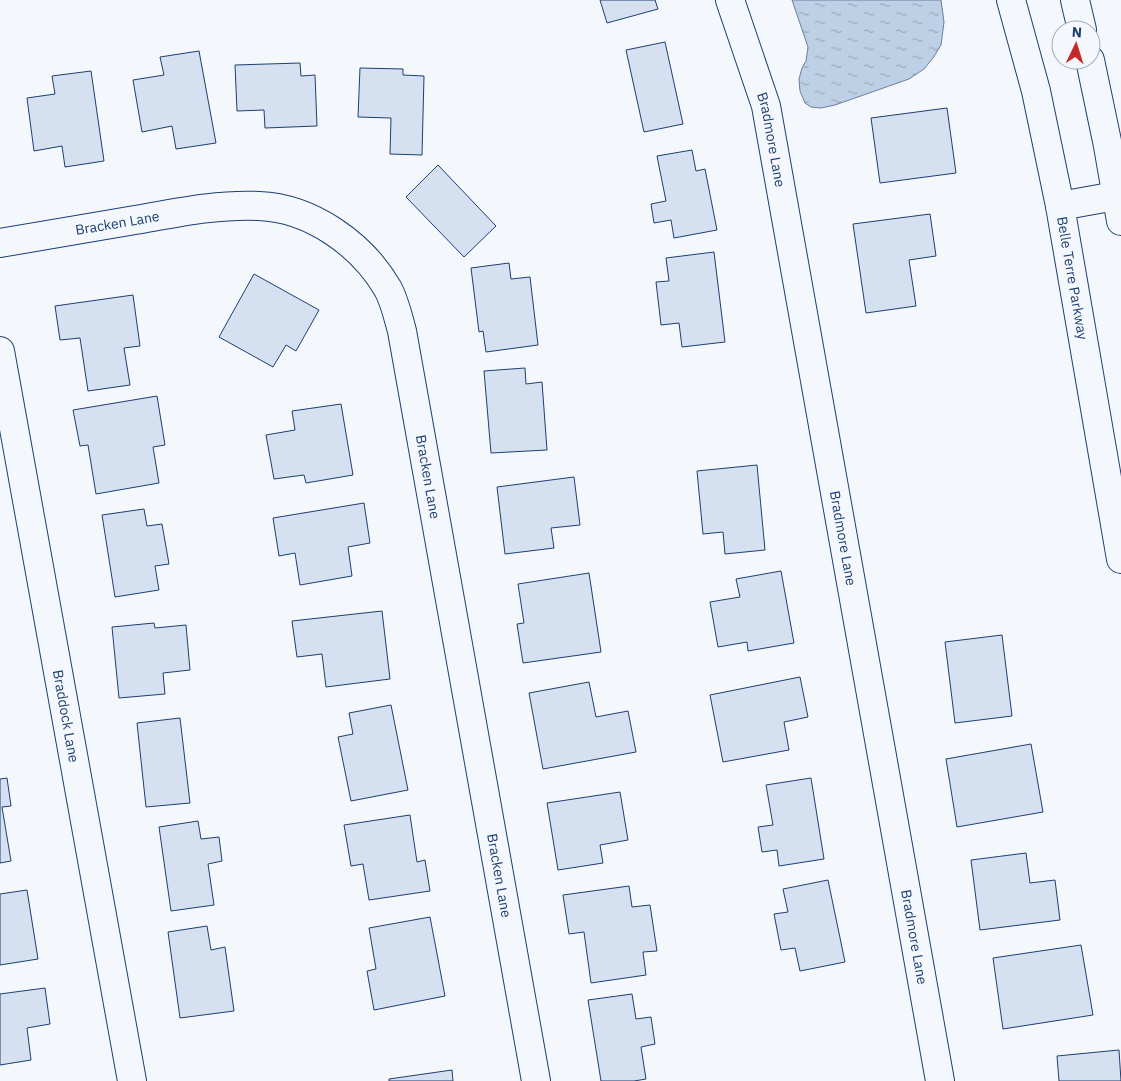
<svg xmlns="http://www.w3.org/2000/svg" width="1121" height="1081" font-family="'IBM Plex Sans',sans-serif">
<style>
.water{fill:url(#water-ripples);stroke:#687fa3}
.building{fill:#d5e0f0;stroke:#1d3f73}
.lines{fill:none;stroke-linecap:round;stroke-linejoin:round}
.minor-casing{stroke:#1d3f73;stroke-width:30}
.major-casing{stroke:#1d3f73;stroke-width:30}
.minor{stroke:#f4f7fb;stroke-width:28}
.major{stroke:#f4f7fb;stroke-width:28}
.labels{text-anchor:middle;dominant-baseline:central;stroke-width:4;stroke-linejoin:round;paint-order:stroke}
.street-label{font-size:14px;fill:#1d3f73;stroke:#f4f7fb}
</style>
<defs>
<pattern id="water-ripples" width="26" height="14" patternUnits="userSpaceOnUse" patternTransform="scale(1.25)"><rect width="26" height="14" fill="#bed0e5"/><path d="M2 4q2-2 4 0t4 0M15 11q2-2 4 0t4 0" fill="none" stroke="#9aaabe"/></pattern>
</defs>
<rect width="100%" height="100%" fill="#f4f7fb"/>
<path class="water" d="M792 0H941L944 22 941 45 933 58 924 69 909 79 835 105 821 108 811 107 805 103 800 91 799 79 802 68 806 61 808 47Z"/>
<g class="building">
<path d="M600 0H655L658 9 607 23Z"/>
<path d="M665 42 683 124 644 132 626 50Z"/>
<path d="M199 51 216 143 176 149 172 126 142 132 133 80 164 75 160 57Z"/>
<path d="M300 63 301 76 315 75 317 126 265 128 264 110 237 111 235 65Z"/>
<path d="M360 68 403 69V75L424 76 422 155 390 154 391 118 358 117Z"/>
<path d="M91 71 104 161 65 167 62 146 34 151 27 98 55 94 52 76Z"/>
<path d="M947 108 956 173 880 183 871 118Z"/>
<path d="M692 150 696 171 705 169 717 230 674 238 671 220 654 223 651 204 666 201 657 156Z"/>
<path d="M438 165 496 226 464 257 406 197Z"/>
<path d="M930 214 936 256 909 260 916 306 866 313 853 224Z"/>
<path d="M714 252 725 342 682 347 679 323 661 325 656 282 669 281 666 258Z"/>
<path d="M509 263 511 279 530 277 538 345 486 352 483 331 479 332 471 268Z"/>
<path d="M254 274 319 310 296 351 286 345 273 367 219 337Z"/>
<path d="M133 295 140 346 124 348 130 385 88 391 80 338 60 340 55 306Z"/>
<path d="M525 368 526 384 542 382 547 450 491 453 484 371Z"/>
<path d="M157 396 165 445 153 447 159 483 96 494 88 445 80 446 73 410Z"/>
<path d="M341 404 353 475 306 483 304 475 274 479 266 435 295 430 292 411Z"/>
<path d="M757 465 765 550 725 554 723 532 703 534 697 471Z"/>
<path d="M574 477 580 525 551 528 554 548 505 554 497 487Z"/>
<path d="M364 503 370 543 348 547 352 576 300 585 295 553 279 556 273 518Z"/>
<path d="M144 509 147 526 162 524 169 564 155 566 159 590 115 597 102 515Z"/>
<path d="M781 571 794 643 748 651 747 642 718 647 710 602 740 597 736 579Z"/>
<path d="M589 573 601 652 523 663 517 624 524 623 518 584Z"/>
<path d="M382 611 390 679 326 687 322 654 297 657 292 621Z"/>
<path d="M154 623 155 628 186 625 190 670 163 673 165 694 119 698 112 627Z"/>
<path d="M1002 635 1012 716 955 723 945 642Z"/>
<path d="M800 677 808 717 784 722 789 750 723 762 710 695Z"/>
<path d="M589 682 596 717 628 711 636 752 543 769 529 693Z"/>
<path d="M391 705 408 790 351 801 338 737 353 734 349 713Z"/>
<path d="M180 718 190 803 146 807 137 723Z"/>
<path d="M1031 744 1043 812 957 827 946 759Z"/>
<path d="M7 778 11 806 2 807 11 861 0 863V779Z"/>
<path d="M811 778 824 859 779 866 777 850 762 852 758 827 773 825 766 785Z"/>
<path d="M620 792 628 840 600 845 603 863 558 870 547 803Z"/>
<path d="M410 815 417 862 425 860 430 891 369 900 363 864 351 866 344 825Z"/>
<path d="M198 821 201 839 219 837 222 861 208 864 214 905 171 911 159 827Z"/>
<path d="M1026 853 1030 883 1055 880 1060 920 980 930 971 860Z"/>
<path d="M828 880 845 962 800 971 795 948 781 950 774 914 788 912 783 889Z"/>
<path d="M629 886 632 907 650 905 657 951 643 952 646 975 591 983 584 932 569 934 563 895Z"/>
<path d="M27 890 38 959 0 965V894Z"/>
<path d="M430 917 445 996 374 1010 367 971 376 969 369 928Z"/>
<path d="M207 926 211 950 225 947 234 1011 180 1018 168 932Z"/>
<path d="M1081 945 1093 1015 1003 1029 993 958Z"/>
<path d="M45 988 50 1024 27 1028 31 1060 0 1065V994Z"/>
<path d="M632 994 636 1019 651 1017 655 1044 641 1047 646 1079 634 1081H601L588 1000Z"/>
<path d="M1119 1050 1121 1081H1059L1057 1056Z"/>
<path d="M452 1070 453 1081H389V1079Z"/>
</g>
<g class="lines">
<defs>
<g id="minor">
<path id="s1" d="M730 0 766 106 940 1081"/>
<path d="M1060 206 1121 195"/>
<path id="s2" d="M0 243C45 235 90 228 135 220 176 213 217 204 259 206 311 208 362 244 388 289 395 302 398 317 402 331L536 1081"/>
<path id="s3" d="M0 351 132 1081"/>
</g>
<g id="major">
<path id="s4" d="M1011 0 1036 91 1060 206 1121 559"/>
<path d="M1075 0 1082 30"/>
<path d="M1090 60 1108 146 1121 221"/>
</g>
</defs>
<use href="#minor" class="minor-casing"/>
<use href="#major" class="major-casing"/>
<use href="#minor" class="minor"/>
<use href="#major" class="major"/>
</g>
<g class="labels">
<g class="street-label">
<text stroke="none"><textPath href="#s1" startOffset="146">Bradmore Lane</textPath></text>
<text stroke="none"><textPath href="#s2" startOffset="119">Bracken Lane</textPath></text>
<text stroke="none"><textPath href="#s4" startOffset="285">Belle Terre Parkway</textPath></text>
<text stroke="none"><textPath href="#s2" startOffset="614">Bracken Lane</textPath></text>
<text stroke="none"><textPath href="#s1" startOffset="551">Bradmore Lane</textPath></text>
<text stroke="none"><textPath href="#s3" startOffset="371">Braddock Lane</textPath></text>
<text stroke="none"><textPath href="#s2" startOffset="1019">Bracken Lane</textPath></text>
<text stroke="none"><textPath href="#s1" startOffset="956">Bradmore Lane</textPath></text>
</g>
</g>
<g transform="translate(1076 45) rotate(4)"><circle r="24" fill="#f4f7fb" stroke="#9eadc5"/>
<path d="M0-4L9 19L0 12L-9 19Z" fill="#c62828"/>
<text y="-8" font-size="14" font-weight="bold" text-anchor="middle" fill="#1d3f73">N</text>
</g>
</svg>
